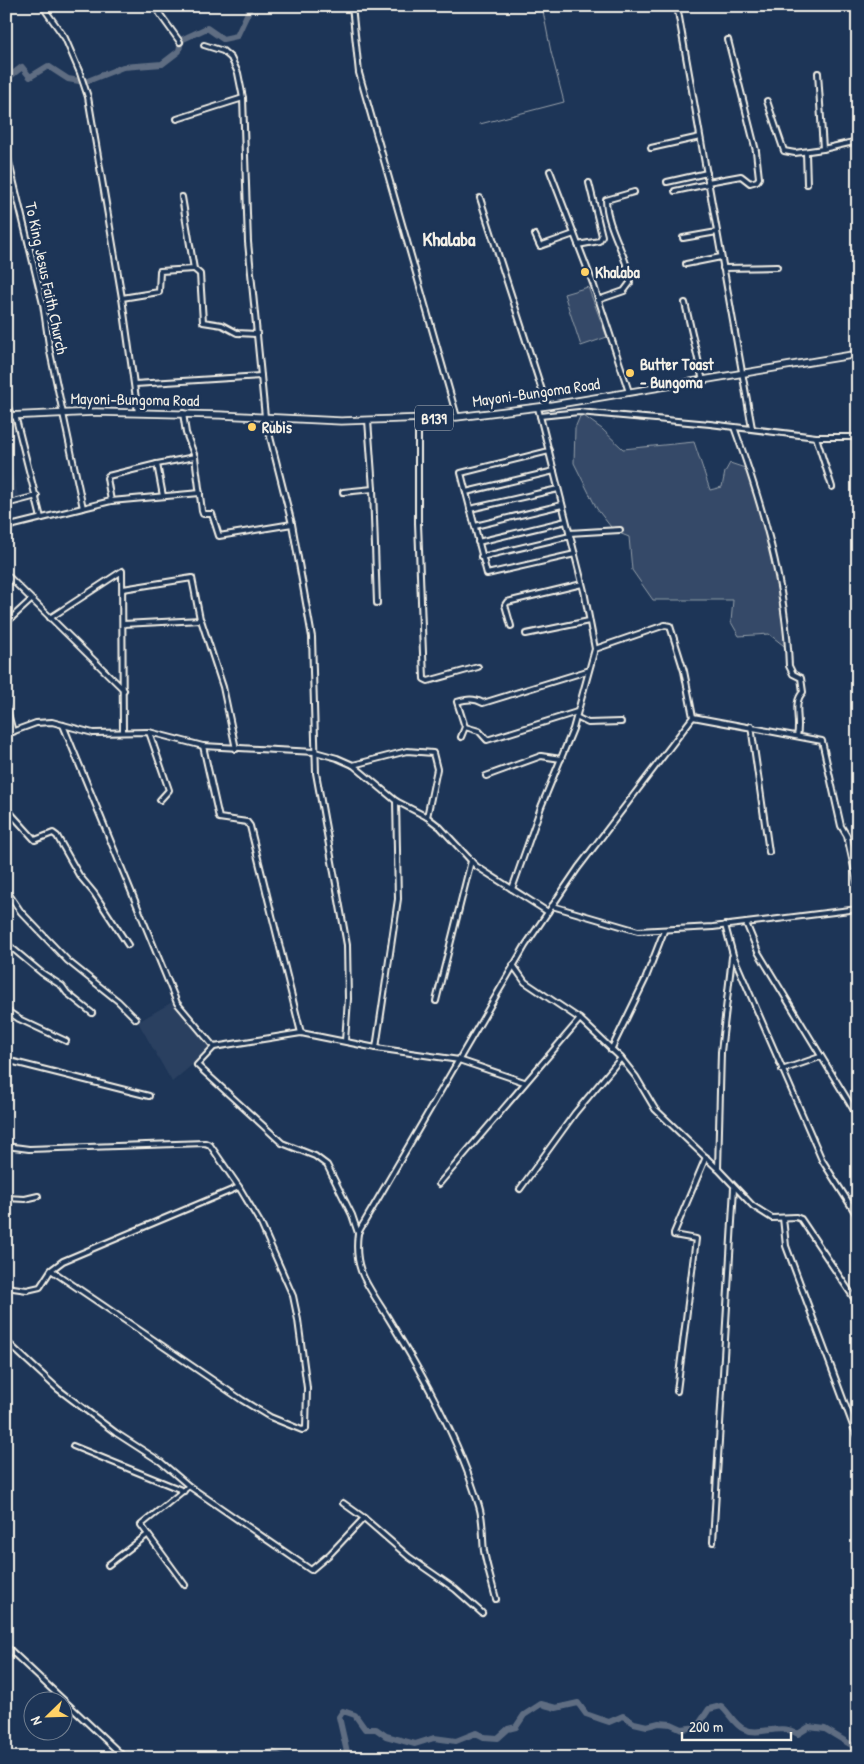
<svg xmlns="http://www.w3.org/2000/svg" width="864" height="1764" font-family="'Patrick Hand',sans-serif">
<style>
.built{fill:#2a4060}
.green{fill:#354a67;stroke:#949ea8}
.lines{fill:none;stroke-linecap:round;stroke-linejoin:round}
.stream{stroke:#9aa2ab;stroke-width:1}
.river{stroke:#5e6d82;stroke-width:6}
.street-casing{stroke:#f4f1e8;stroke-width:8}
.primary-casing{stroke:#f4f1e8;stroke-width:9}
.street{stroke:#1d3557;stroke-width:4}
.primary{stroke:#1d3557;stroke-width:5.5}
.poi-dot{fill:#ffd166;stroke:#1d3557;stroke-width:2}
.labels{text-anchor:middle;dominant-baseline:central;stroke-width:5;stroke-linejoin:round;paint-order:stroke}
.shield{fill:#1d3557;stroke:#b4b9bc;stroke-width:1}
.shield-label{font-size:15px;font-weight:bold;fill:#f4f1e8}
.poi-label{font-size:16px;font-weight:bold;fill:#f4f1e8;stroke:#1d3557;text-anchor:start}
.street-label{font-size:16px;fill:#f4f1e8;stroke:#1d3557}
.quarter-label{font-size:19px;font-weight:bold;fill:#f4f1e8;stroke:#1d3557}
</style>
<rect width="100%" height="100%" fill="#1d3557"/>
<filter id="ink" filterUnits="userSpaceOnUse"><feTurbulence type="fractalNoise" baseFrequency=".02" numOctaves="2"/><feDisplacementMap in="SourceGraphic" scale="10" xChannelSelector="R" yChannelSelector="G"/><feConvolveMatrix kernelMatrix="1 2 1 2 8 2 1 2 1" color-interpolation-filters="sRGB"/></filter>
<g filter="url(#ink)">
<g class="built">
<path d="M11 468 19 499 6 502V470Z"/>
<path d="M174 1001 182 1013 213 1047 172 1082 138 1022Z"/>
</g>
<g class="green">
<path d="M588 287 607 337 581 346 564 294Z"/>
<path d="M581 414 602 429 623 449 694 442 710 490 722 487 725 472 730 463 748 469 781 589 788 649 769 634 739 636 731 622 733 600H653L632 570 629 537 614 531 597 509 574 463 575 428Z"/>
</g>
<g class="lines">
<path class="stream" d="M480 124 564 102 551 52 542 6"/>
<g class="river">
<path d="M6 75 9 77 22 67 30 77 48 66 68 79 85 82 123 67 162 64 179 51 181 40 207 28 223 39 237 36 251 6"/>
<path d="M256 1758 272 1752 284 1758"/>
<path d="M342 1758 347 1752 339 1717 343 1711 355 1715 365 1729H376L386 1736 415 1744 434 1738 456 1741 476 1733 484 1737 498 1738 508 1729 516 1727 524 1715 541 1704 556 1708 578 1703 586 1714 603 1720 609 1722 623 1716 634 1723 647 1726 659 1723 671 1724 682 1729 697 1727 709 1709 721 1706C729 1712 734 1725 744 1729 761 1737 779 1722 798 1734L809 1727 825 1729 858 1749"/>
</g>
<defs>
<g id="street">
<path d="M154 6 180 42"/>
<path d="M352 6 359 73 457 417"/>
<path d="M677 6 752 428"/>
<path d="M43 7 65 38 80 73 88 97 122 298 138 413"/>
<path d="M204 45 223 51 231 58 238 73 243 98 248 242 265 417 292 524 312 637 316 773 347 945 348 999 345 1041"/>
<path d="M818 73 823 149 858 141"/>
<path d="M767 101 784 151 795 153 823 149"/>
<path d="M177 119 243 98"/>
<path d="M651 148 700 137"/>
<path d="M6 150 43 304 50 352 83 508"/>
<path d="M806 152 807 184"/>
<path d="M550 171 594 286 629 392"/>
<path d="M667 182 707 173"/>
<path d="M708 182 741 176 750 183 757 181 759 178 756 151 728 40"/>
<path d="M675 191 708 184"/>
<path d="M480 198 547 406"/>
<path d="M535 235 540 246 574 234"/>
<path d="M683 238 717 232"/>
<path d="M578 245 599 241 602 236 589 183"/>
<path d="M686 264 721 257"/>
<path d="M723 268 777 267"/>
<path d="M194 269 200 274 203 322 222 325 237 333 256 334"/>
<path d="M122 298 159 292 160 271 194 269 182 197"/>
<path d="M598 300 624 291 630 283C628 255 607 230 606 200L634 192"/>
<path d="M685 303 703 381"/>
<path d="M135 384 261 376"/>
<path d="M6 402 11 415"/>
<path d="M183 413 186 433 195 457 202 511 203 514H212L219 536 292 524"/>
<path d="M15 415 41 518"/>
<path d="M540 416 579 412 710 424 816 437H858"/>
<path d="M418 418V523L424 679 428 681 478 667"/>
<path d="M734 427C762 504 786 583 789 666L793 674 801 678 803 692C792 703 801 721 797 736"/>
<path d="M816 437 832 487"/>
<path d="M549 451 461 473 487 574 575 554"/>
<path d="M157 464 163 496"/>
<path d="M373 489 377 603"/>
<path d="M343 492 373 489 368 420"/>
<path d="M466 492 554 471"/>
<path d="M111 501 107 478 108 476 157 464 195 457"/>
<path d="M6 504 37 496"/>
<path d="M470 509 558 489"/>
<path d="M475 526 562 505"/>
<path d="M6 527 111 501 200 493"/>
<path d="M569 533 620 530"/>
<path d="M478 542 566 521"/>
<path d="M481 557 570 536"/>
<path d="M6 574 124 690"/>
<path d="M123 589 192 578 200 619"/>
<path d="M50 618 122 571 123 732"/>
<path d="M6 623 31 600"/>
<path d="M123 624 201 620 223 687 236 749"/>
<path d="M511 626 505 605 507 602 582 584"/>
<path d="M526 634 589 621"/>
<path d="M6 706 13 732"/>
<path d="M576 717 588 723 621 722"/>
<path d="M693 717 822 741 841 826 847 836 858 886"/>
<path d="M63 725 177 1003 214 1047"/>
<path d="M751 726 769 852"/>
<path d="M465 727 479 731 487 740 577 712"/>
<path d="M149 732 169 790 160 800"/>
<path d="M6 734 36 723 52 722 93 733 149 732 203 746 315 752 337 758 353 765 396 801 427 817 440 827 476 866 548 912"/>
<path d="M461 737 465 727 457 702C467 699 474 698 483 703L587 671"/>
<path d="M203 746 219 818 247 822 250 826 301 1033"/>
<path d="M353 765 407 751 433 753 437 769 427 817"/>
<path d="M486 776 541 756 561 759"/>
<path d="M6 808 35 840 53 833 57 836 79 875 94 893 128 945"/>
<path d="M512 889 541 807 573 729 595 649 584 591 538 408"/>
<path d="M6 890 21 912 68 961 118 1001 136 1019"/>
<path d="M552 906 638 931 713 927 858 909"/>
<path d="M746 923 758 952 858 1117"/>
<path d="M725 925 733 955 822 1160 858 1217"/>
<path d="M6 943 42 973 62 986 67 993 92 1013"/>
<path d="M513 965 525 982 580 1019 621 1058 636 1077 655 1109 718 1169 753 1206 772 1218 796 1217 801 1219 858 1304"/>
<path d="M436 1001 471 861"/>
<path d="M6 1010 19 1019 66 1041"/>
<path d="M376 1048 398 899 396 801"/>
<path d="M611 1050 645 980 664 931"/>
<path d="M6 1060 149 1096"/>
<path d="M782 1070 820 1057"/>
<path d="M6 1146 29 1149 205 1143 210 1145 239 1187"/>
<path d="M718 1169 721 1052 732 957"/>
<path d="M439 1184 580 1019"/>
<path d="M520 1189 575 1113 621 1058"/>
<path d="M6 1198 25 1199 38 1196"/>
<path d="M783 1218 786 1246 858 1439"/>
<path d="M358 1233 352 1215 327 1165 315 1156 282 1143 197 1065 214 1047 301 1033 376 1048 459 1060 524 1082"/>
<path d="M6 1287 27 1290 40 1287 51 1270 63 1261 239 1187 261 1224 293 1296 298 1320 307 1388 306 1429 302 1430 270 1417 242 1400 51 1270"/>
<path d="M6 1341 58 1389 116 1433 161 1462 189 1486 311 1570 330 1554 364 1518 409 1557 455 1589 482 1613"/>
<path d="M677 1391 696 1239 674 1235V1233L706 1157"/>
<path d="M73 1446 184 1491"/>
<path d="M343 1503 364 1518"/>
<path d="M713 1542 734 1188"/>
<path d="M108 1565 147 1535"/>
<path d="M185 1585 141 1525 189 1486"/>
<path d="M496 1599C492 1583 487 1568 484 1551 482 1536 484 1522 479 1506 459 1439 423 1375 387 1316 368 1285 353 1271 358 1233L525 946 578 868 693 717 684 671 670 626 665 625 595 649"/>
<path d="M6 1646 125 1758"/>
</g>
<path id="primary" d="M6 416 96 412 220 415 341 421 457 417 547 406 858 354"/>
</defs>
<use href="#street" class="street-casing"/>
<use href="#primary" class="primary-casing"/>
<use href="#street" class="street"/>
<use href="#primary" class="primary"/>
</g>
</g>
<g class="poi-dot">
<circle cx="585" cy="272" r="5"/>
<circle cx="630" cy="373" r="5"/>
<circle cx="252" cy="427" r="5"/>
</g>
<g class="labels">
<rect class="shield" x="415" y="405.5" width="38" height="25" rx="4"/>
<g class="shield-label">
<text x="434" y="418">B139</text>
</g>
<g class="poi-label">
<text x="595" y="272">Khalaba</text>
<text x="640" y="364">Butter Toast<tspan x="640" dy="18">- Bungoma</tspan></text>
<text x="262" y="427">Rubis</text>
</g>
<g class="street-label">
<text transform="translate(47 278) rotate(78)">To King Jesus Faith Church</text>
<text transform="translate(536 392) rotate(-8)">Mayoni-Bungoma Road</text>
<text transform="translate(135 399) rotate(1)">Mayoni-Bungoma Road</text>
</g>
<g class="quarter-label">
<text x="449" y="239">Khalaba</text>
</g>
</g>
<rect width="864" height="1764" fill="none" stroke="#1d3557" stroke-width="25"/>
<rect x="12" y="12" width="839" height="1739" fill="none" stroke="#f4f1e8" stroke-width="2" filter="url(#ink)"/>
<g transform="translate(48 1716) rotate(247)"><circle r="24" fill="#1d3557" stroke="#738091"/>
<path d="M0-4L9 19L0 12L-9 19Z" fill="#ffd166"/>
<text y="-8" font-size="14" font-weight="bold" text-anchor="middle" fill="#f4f1e8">N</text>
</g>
<path d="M682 1732v8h109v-8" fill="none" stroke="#f4f1e8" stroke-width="2.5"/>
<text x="689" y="1732" font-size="15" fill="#f4f1e8" stroke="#1d3557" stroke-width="4" paint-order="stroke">200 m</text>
</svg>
